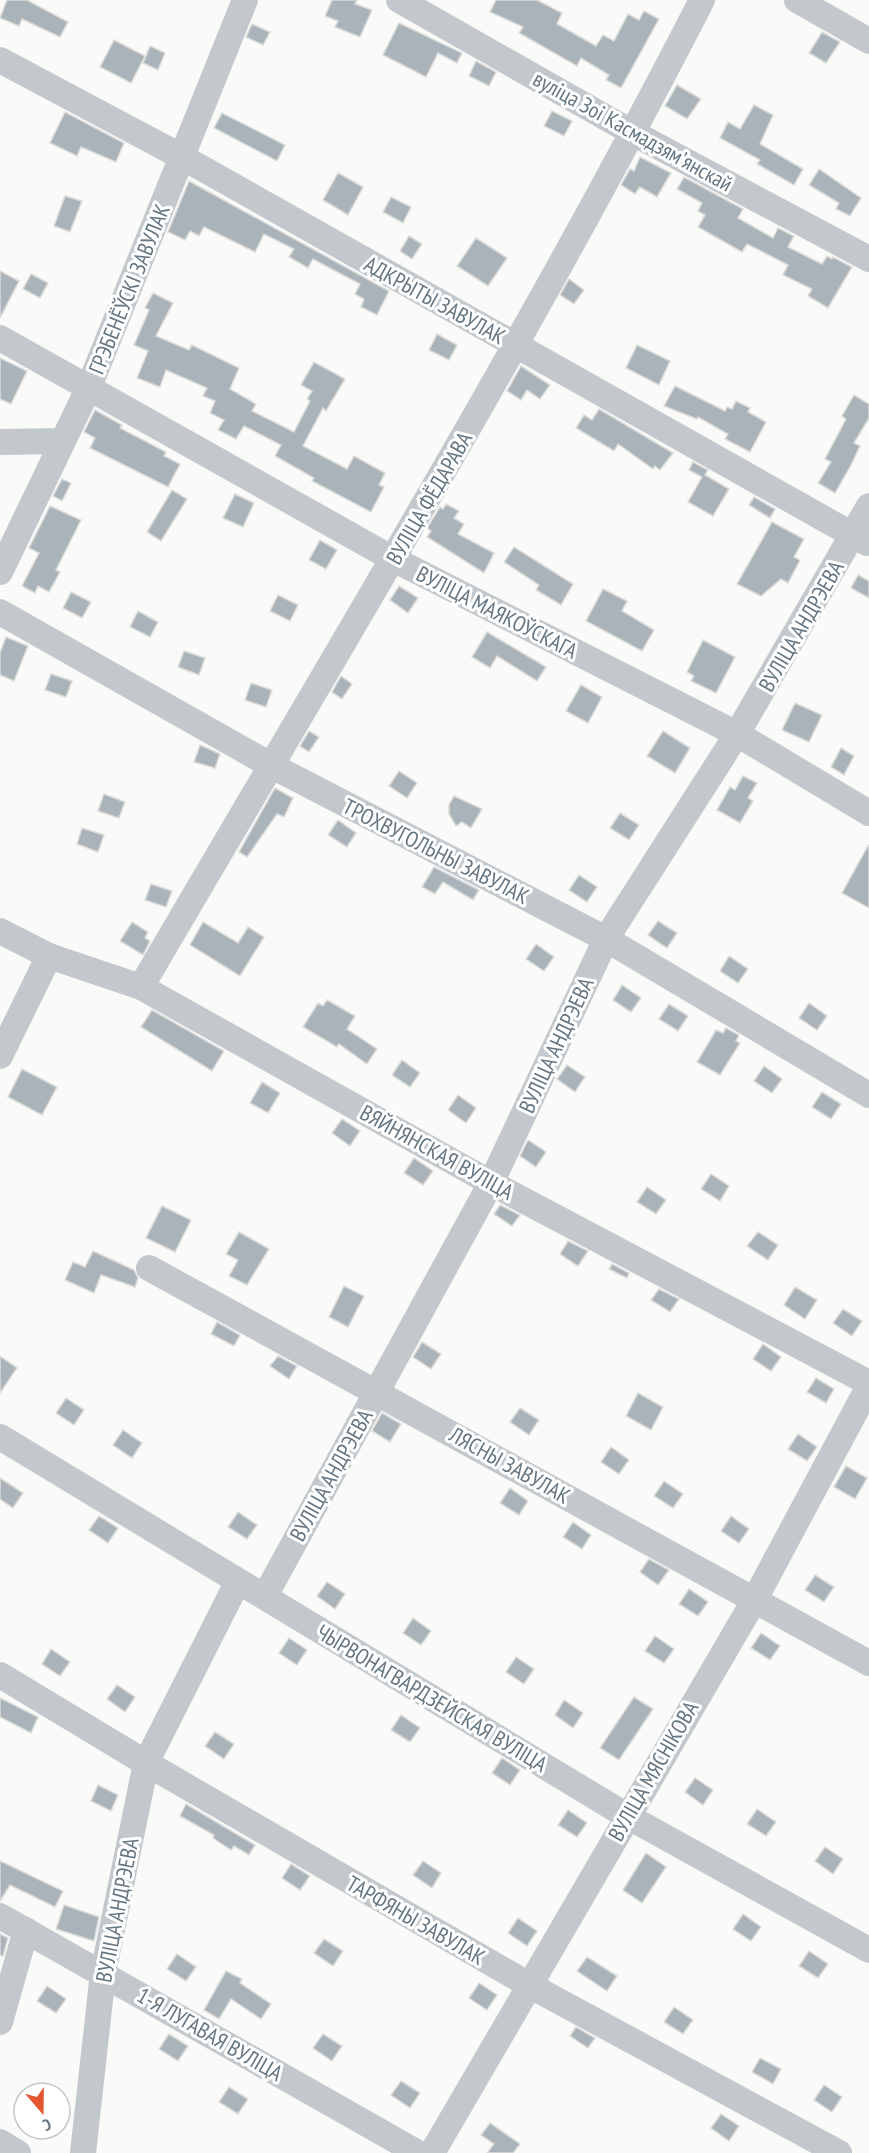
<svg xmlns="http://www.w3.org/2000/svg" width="869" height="2153" font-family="'PT Sans Narrow',sans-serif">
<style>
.building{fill:#aab3b9;stroke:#dcdcda;stroke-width:1.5}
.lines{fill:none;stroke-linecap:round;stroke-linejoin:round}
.minor{stroke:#c3c8cc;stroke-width:26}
.labels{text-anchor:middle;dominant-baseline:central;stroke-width:6;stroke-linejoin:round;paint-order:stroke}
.street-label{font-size:22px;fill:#657683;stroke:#fff}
</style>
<rect width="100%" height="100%" fill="#fafaf8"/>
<g class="building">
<path d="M7 0H27L68 22 60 37 22 19 19 26 0 18Z"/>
<path d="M332 0H357L355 4 372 10 360 37 335 27 338 21 325 16Z"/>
<path d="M496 0H537L562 13 557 24 596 46 603 35 614 41 628 14 639 20 644 11 659 19 621 88 606 80 609 75 581 58 577 66 519 33 523 27 490 12Z"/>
<path d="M399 23 462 53 457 63 438 53 426 77 383 55Z"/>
<path d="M252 24 270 32 263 45 246 37Z"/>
<path d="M822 32 840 42 826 63 809 53Z"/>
<path d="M114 40 145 56 131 83 100 67Z"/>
<path d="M150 46 165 53 158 70 143 63Z"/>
<path d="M476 61 496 72 489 86 469 76Z"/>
<path d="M677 85 701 99 687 119 665 106Z"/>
<path d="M754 105 773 115 760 144 803 169 794 185 757 164 760 160 720 138 728 122 740 129Z"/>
<path d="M552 111 572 121 564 136 544 126Z"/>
<path d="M65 112 124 143 116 162 81 147 77 156 50 143Z"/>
<path d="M222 113 285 145 277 161 214 128Z"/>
<path d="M640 157 671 173 657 197 640 187 635 194 621 185 630 169 634 171Z"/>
<path d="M819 169 861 198 850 216 836 209 839 203 809 185Z"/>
<path d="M338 173 363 187 348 215 323 200Z"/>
<path d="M684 177 743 209 738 218 773 238 778 228 794 236 788 247 822 264 827 256 832 259 833 257 852 267 828 308 808 296 812 289 783 275 788 265 747 244 742 252 698 227 705 215 698 211 702 203 677 189Z"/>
<path d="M189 181 389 291 377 315 361 307 364 299 355 294 360 284 313 259 308 268 289 257 294 249 264 234 255 252 204 227 199 236 190 231 185 240 168 232Z"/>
<path d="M65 196 82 201 70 232 54 226Z"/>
<path d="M391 197 411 207 403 223 383 212Z"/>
<path d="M409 236 422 244 412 259 400 251Z"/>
<path d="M476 238 507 258 488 286 457 266Z"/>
<path d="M0 271 19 281 0 318Z"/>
<path d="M31 274 48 283 40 298 23 289Z"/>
<path d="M569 279 584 290 574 304 560 295Z"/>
<path d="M153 293 173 303 156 336 189 350 192 345 239 368 230 389 256 404 252 411 294 432 310 401 307 399 312 391 301 385 314 362 345 379 326 411 323 408 303 446 347 469 354 456 385 473 379 485 384 487 371 512 312 481 314 478 275 456 281 445 244 426 236 439 218 430 224 420 210 413 215 401 203 396 207 388 166 370 160 387 137 378 148 351 134 345 149 310 145 308Z"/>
<path d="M437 334 457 345 449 360 429 350Z"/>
<path d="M637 345 670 361 659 385 626 368Z"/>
<path d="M0 358 27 371 11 404 0 399Z"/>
<path d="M521 366 550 385 540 399 527 390 521 400 507 391Z"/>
<path d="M675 386 725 411 727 407 732 409 736 401 750 408 748 412 766 422 750 452 725 439 728 434 698 417 697 419 664 406Z"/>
<path d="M854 395 869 404V418L854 443 860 446 851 465 835 493 818 483 831 462 825 459 846 419 842 416Z"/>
<path d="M599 409 673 453 660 470 655 466 653 469 618 444 614 451 576 428 584 415 592 420Z"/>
<path d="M95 410 122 425 120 428 166 452 164 456 180 464 168 487 90 448 95 438 84 432Z"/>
<path d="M693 462 708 470 705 475 729 489 713 516 688 502 702 477 689 470Z"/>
<path d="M62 479 71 483 62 501 53 496Z"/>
<path d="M172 490 187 499 161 541 147 532Z"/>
<path d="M235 494 254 503 243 527 223 518Z"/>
<path d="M754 497 775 509 770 518 749 505Z"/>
<path d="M446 504 459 511 454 518 464 524 458 534 494 553 484 573 427 537 431 531 427 528 440 507 443 509Z"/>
<path d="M50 506 81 520 56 570 60 572 49 592 38 586 35 593 22 586 39 553 29 548Z"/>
<path d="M772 522 804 539 794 557 800 560 788 583 781 579 761 596 737 584Z"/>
<path d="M320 540 337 550 326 569 309 560Z"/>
<path d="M514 547 573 584 561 605 536 590 539 585 504 562Z"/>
<path d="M858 575 869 581V598L851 588Z"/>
<path d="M399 586 418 598 408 613 390 600Z"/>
<path d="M603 589 627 601 622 611 654 630 642 651 586 621Z"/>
<path d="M71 592 91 602 82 618 63 608Z"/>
<path d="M278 595 298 605 290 621 270 611Z"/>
<path d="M138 611 158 622 150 637 130 627Z"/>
<path d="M487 632 546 667 537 681 497 656 490 668 472 657Z"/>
<path d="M6 637 28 646 14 681 0 675V653Z"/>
<path d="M703 640 735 657 716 693 691 681 694 676 687 672Z"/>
<path d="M184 651 205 658 199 675 178 667Z"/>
<path d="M51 674 72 681 66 697 45 690Z"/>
<path d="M341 676 352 684 342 699 332 692Z"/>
<path d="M251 683 272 690 266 707 245 700Z"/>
<path d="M581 685 602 697 588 723 566 711Z"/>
<path d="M795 703 822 715 809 742 782 730Z"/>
<path d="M309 731 319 737 309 752 300 746Z"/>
<path d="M663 731 690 748 675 773 647 756Z"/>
<path d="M200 745 220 754 215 768 194 762Z"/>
<path d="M841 748 854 756 844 775 831 767Z"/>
<path d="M399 771 417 783 407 798 389 786Z"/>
<path d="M743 776 757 783 748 798 753 801 740 823 717 810 730 787 735 790Z"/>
<path d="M275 788 293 798 284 817 277 814 247 857 239 852Z"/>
<path d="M104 794 125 802 119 818 98 811Z"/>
<path d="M454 796 482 809 471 828 462 822 456 826 449 814V805Z"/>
<path d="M620 813 639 825 629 840 610 828Z"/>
<path d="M338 820 356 833 347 847 328 835Z"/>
<path d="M82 828 104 835 98 852 77 844Z"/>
<path d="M869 844V908L842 893Z"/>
<path d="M434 867 479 890 473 900 443 882 435 894 422 887Z"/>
<path d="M579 875 597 887 587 902 569 890Z"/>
<path d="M151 884 172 891 166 907 145 900Z"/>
<path d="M658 921 677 933 667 948 648 935Z"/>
<path d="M132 922 148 932 145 938 150 941 143 955 120 941Z"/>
<path d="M203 922 238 943 248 927 264 937 240 976 190 945Z"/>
<path d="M536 944 554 957 544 971 526 959Z"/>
<path d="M729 956 748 969 738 983 720 971Z"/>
<path d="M622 985 641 998 631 1012 613 1000Z"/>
<path d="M327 1000 355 1016 347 1029 377 1049 367 1064 339 1044 337 1047 303 1027 318 1003 323 1006Z"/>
<path d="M809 1003 827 1016 817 1030 799 1018Z"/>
<path d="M669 1004 688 1016 678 1031 659 1019Z"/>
<path d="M152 1010 224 1051 212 1071 141 1027Z"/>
<path d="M726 1028 739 1035 736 1041 740 1043 720 1075 697 1062 716 1030 723 1033Z"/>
<path d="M402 1060 420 1073 410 1087 392 1075Z"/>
<path d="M567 1065 585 1077 575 1092 557 1079Z"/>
<path d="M764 1066 782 1079 772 1093 754 1081Z"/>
<path d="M22 1069 57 1087 42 1115 8 1097Z"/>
<path d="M262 1082 280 1093 268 1113 250 1103Z"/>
<path d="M822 1092 841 1104 831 1119 812 1107Z"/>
<path d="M458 1095 476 1108 466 1123 448 1110Z"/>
<path d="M342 1119 360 1131 350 1146 332 1133Z"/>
<path d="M528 1140 546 1152 536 1167 520 1156Z"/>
<path d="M414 1158 433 1171 423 1185 404 1173Z"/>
<path d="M711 1174 729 1186 720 1201 701 1189Z"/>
<path d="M647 1187 666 1200 656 1214 637 1202Z"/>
<path d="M500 1205 520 1215 512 1226 494 1214Z"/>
<path d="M162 1206 191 1220 175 1252 146 1238Z"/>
<path d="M239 1232 269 1249 247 1285 229 1276 238 1260 226 1254Z"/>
<path d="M758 1232 778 1245 768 1260 747 1246Z"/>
<path d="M568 1241 588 1251 578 1266 560 1254Z"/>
<path d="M93 1251 134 1270 138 1278 135 1287 101 1275 94 1293 65 1280 73 1262 85 1267Z"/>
<path d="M612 1264 629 1273 627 1278 609 1269Z"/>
<path d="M344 1286 364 1296 348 1327 329 1317Z"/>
<path d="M795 1287 817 1300 805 1319 784 1305Z"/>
<path d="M659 1289 679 1299 670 1312 651 1300Z"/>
<path d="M843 1309 862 1321 852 1336 833 1323Z"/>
<path d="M217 1322 240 1335 234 1346 211 1334Z"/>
<path d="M422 1342 441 1354 431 1369 413 1357Z"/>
<path d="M763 1344 781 1357 771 1371 753 1359Z"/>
<path d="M0 1356 17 1368 0 1393Z"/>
<path d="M278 1356 297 1366 289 1379 270 1366Z"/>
<path d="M816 1378 834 1389 826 1403 807 1392Z"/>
<path d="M638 1393 663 1407 651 1430 626 1416Z"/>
<path d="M66 1398 84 1410 74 1425 56 1413Z"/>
<path d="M520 1408 539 1420 529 1435 510 1422Z"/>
<path d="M382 1413 401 1424 390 1442 372 1431Z"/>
<path d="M123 1430 142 1443 132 1458 113 1445Z"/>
<path d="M798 1434 817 1447 807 1461 788 1449Z"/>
<path d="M611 1447 629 1460 619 1474 601 1462Z"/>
<path d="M846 1466 867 1478 855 1499 834 1487Z"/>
<path d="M0 1478 23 1493 13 1508 0 1499Z"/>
<path d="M664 1481 683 1494 673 1508 654 1496Z"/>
<path d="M510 1488 528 1501 519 1515 500 1503Z"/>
<path d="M238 1512 257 1525 247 1539 228 1527Z"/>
<path d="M99 1516 118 1528 108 1543 89 1530Z"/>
<path d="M731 1516 749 1529 739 1543 721 1531Z"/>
<path d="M573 1522 591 1535 582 1549 563 1537Z"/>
<path d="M649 1559 669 1570 658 1585 640 1572Z"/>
<path d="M815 1575 834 1587 824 1602 805 1590Z"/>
<path d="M327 1582 345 1594 335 1609 317 1596Z"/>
<path d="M689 1589 708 1602 698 1616 679 1604Z"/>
<path d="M413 1618 431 1631 421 1645 403 1633Z"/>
<path d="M761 1633 780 1646 770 1660 751 1648Z"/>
<path d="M655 1636 674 1649 664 1663 645 1651Z"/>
<path d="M289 1638 307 1650 297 1665 279 1653Z"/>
<path d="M51 1649 70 1662 60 1676 42 1664Z"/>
<path d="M516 1657 534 1669 524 1684 506 1672Z"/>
<path d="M117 1685 135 1697 125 1712 107 1699Z"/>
<path d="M634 1697 653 1709 619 1760 600 1748Z"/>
<path d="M0 1698 38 1717 31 1733 0 1717Z"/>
<path d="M564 1700 583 1713 573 1728 555 1715Z"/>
<path d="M401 1715 420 1728 410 1742 391 1730Z"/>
<path d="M215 1732 234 1744 224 1759 205 1746Z"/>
<path d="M502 1758 520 1770 510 1785 492 1773Z"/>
<path d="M695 1778 713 1790 703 1805 685 1792Z"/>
<path d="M98 1785 118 1795 111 1811 91 1801Z"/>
<path d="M186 1804 255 1845 249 1855 234 1846 231 1850 213 1838 214 1835 180 1816Z"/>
<path d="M757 1809 776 1822 766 1836 747 1824Z"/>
<path d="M568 1810 587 1823 577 1837 558 1825Z"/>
<path d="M825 1847 843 1859 833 1874 815 1861Z"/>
<path d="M646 1853 666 1867 642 1903 623 1890Z"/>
<path d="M0 1861 63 1891 55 1907 10 1885 0 1901Z"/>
<path d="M423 1861 441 1873 432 1888 413 1875Z"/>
<path d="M291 1864 310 1876 300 1890 282 1878Z"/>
<path d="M64 1905 99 1917 94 1941 56 1929Z"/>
<path d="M743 1914 761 1927 751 1941 733 1929Z"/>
<path d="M518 1918 537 1931 527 1946 508 1933Z"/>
<path d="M0 1934 8 1938 3 1956 0 1955Z"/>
<path d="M324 1939 343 1951 333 1966 314 1953Z"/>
<path d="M809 1951 828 1964 818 1978 799 1966Z"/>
<path d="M177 1954 196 1967 186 1981 167 1969Z"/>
<path d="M587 1957 617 1976 607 1991 577 1971Z"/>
<path d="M226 1971 242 1979 240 1983 271 2004 261 2019 231 1999 219 2019 204 2010Z"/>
<path d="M479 1983 497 1995 487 2010 469 1998Z"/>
<path d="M47 1986 66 1999 56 2013 37 2001Z"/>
<path d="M674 2007 693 2020 683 2034 664 2022Z"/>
<path d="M576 2027 595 2038 588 2048 570 2036Z"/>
<path d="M169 2034 188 2046 178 2061 159 2049Z"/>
<path d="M323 2034 342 2046 332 2061 313 2048Z"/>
<path d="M760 2058 781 2069 773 2084 752 2072Z"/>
<path d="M401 2081 420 2093 410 2108 391 2095Z"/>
<path d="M824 2085 842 2097 832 2112 814 2100Z"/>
<path d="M229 2087 248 2099 238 2114 219 2102Z"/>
<path d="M721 2114 739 2126 729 2141 711 2128Z"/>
<path d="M490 2123 520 2144 513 2153H487L494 2144 481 2135Z"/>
</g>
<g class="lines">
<g class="minor">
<path d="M399 0 633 133 869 259"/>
<path d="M797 0 869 41"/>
<path d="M0 60 182 157 867 543"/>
<path d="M0 338 393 559 737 734 869 813"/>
<path d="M0 442 62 441"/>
<path d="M0 572 89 387 245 0"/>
<path d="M0 612 272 766 606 939 869 1095"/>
<path d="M0 931 49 956 141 987 491 1183 869 1383"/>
<path d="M141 987C332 660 529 337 702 0"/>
<path d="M0 1056 49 956"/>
<path d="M149 1268 869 1663"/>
<path d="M0 1437 627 1816 869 1950"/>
<path d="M265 1596 491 1183 606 939 737 734 869 506"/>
<path d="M0 1675 146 1763 529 1985 839 2153"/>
<path d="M0 1916 418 2153"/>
<path d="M0 2022 26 1930"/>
<path d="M0 2142 18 2153"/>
<path d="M83 2153 103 1973 146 1763 238 1581"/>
<path d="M432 2153 755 1599 869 1386"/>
</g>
</g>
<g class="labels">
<g class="street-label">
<text transform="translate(633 131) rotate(29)">вуліца Зоі Касмадзямʼянскай</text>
<text transform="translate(129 289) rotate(-68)">ГРЭБЕНЁЎСКІ ЗАВУЛАК</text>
<text transform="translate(435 300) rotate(29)">АДКРЫТЫ ЗАВУЛАК</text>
<text transform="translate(429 498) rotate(-60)">ВУЛІЦА ФЁДАРАВА</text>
<text transform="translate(497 612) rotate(27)">ВУЛІЦА МАЯКОЎСКАГА</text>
<text transform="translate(801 626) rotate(-60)">ВУЛІЦА АНДРЭЕВА</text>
<text transform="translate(436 851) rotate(27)">ТРОХВУГОЛЬНЫ ЗАВУЛАК</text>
<text transform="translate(556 1045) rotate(-65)">ВУЛІЦА АНДРЭЕВА</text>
<text transform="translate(437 1152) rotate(29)">ВЯЙНЯНСКАЯ ВУЛІЦА</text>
<text transform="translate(510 1465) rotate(29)">ЛЯСНЫ ЗАВУЛАК</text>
<text transform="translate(331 1475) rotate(-61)">ВУЛІЦА АНДРЭЕВА</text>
<text transform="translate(432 1698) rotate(31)">ЧЫРВОНАГВАРДЗЕЙСКАЯ ВУЛІЦА</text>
<text transform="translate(653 1771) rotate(-60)">ВУЛІЦА МЯСНІКОВА</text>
<text transform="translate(117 1910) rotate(-79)">ВУЛІЦА АНДРЭЕВА</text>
<text transform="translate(416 1920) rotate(30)">ТАРФЯНЫ ЗАВУЛАК</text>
<text transform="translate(210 2034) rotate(30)">1-Я ЛУГАВАЯ ВУЛІЦА</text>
</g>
</g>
<g transform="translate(42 2111) rotate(160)"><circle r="28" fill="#ffffff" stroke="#c1c8cd" stroke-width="1.5"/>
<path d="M0-4.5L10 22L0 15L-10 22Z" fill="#e4572e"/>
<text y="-9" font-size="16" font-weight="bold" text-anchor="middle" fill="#657683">С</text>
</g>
</svg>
